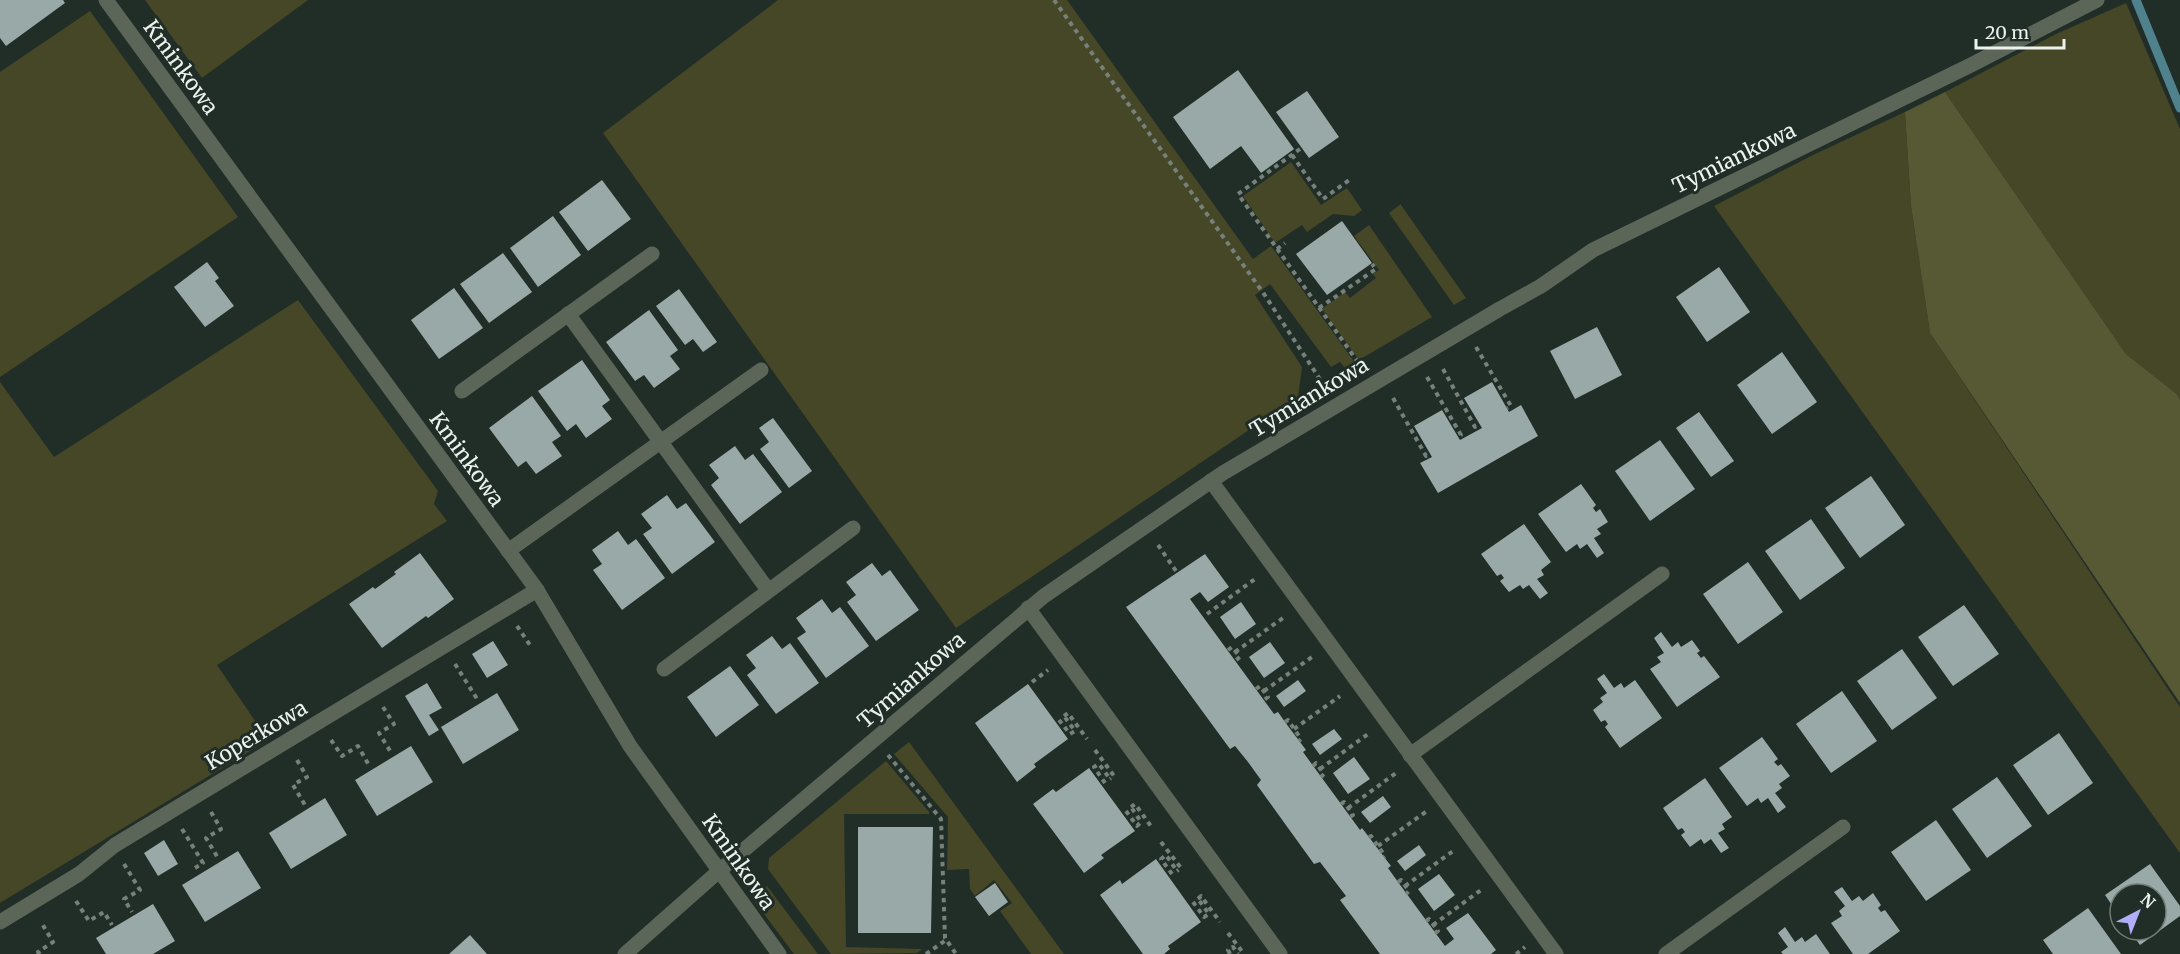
<svg xmlns="http://www.w3.org/2000/svg" width="2180" height="954" font-family="Merriweather,serif">
<style>
.green{fill:#454726}
.forest{fill:#565934}
.lines{fill:none;stroke-linecap:round;stroke-linejoin:round}
.stream{stroke:#4f828c;stroke-width:9}
.building{fill:#98a9a7}
.path{stroke:#77817c;stroke-width:4;stroke-dasharray:4.5 4.5;stroke-linecap:butt}
.lane{stroke:#5c6658;stroke-width:15}
.street{stroke:#5c6658;stroke-width:15}
.labels{text-anchor:middle;dominant-baseline:central;stroke-width:6;stroke-linejoin:round;paint-order:stroke}
.street-label{font-size:21px;fill:#ecf3ef;stroke:#212d27}
</style>
<rect width="100%" height="100%" fill="#212d27"/>
<g class="green">
<path d="M145 0H308L202 78Z"/>
<path d="M778 0H1067L1253 259 1271 246 1355 363 1345 368 1340 362 1331 367 1270 284 1255 295 1302 367 1298 397 956 628 603 133Z"/>
<path d="M2126 3 2180 129V400L2177 394 2126 354 1945 92 2056 34Z"/>
<path d="M90 11 238 217 0 377V72Z"/>
<path d="M1905 112 1911 206 1930 333 2180 707V853L1714 206 1813 155Z"/>
<path d="M1291 162 1321 205 1347 188 1362 210 1354 216 1333 214 1307 232 1302 225 1275 243 1243 196Z"/>
<path d="M1401 204V205L1466 298 1454 305 1389 213Z"/>
<path d="M1369 225 1432 317 1359 360 1322 309 1345 292 1350 298 1376 278 1373 274 1379 270 1354 236Z"/>
<path d="M298 300 438 491 434 504 447 521 217 665 268 740 0 903V382L54 457Z"/>
<path d="M909 742 1064 954H1031L1000 911 1012 903 994 880 975 896 970 889 969 869 947 870 948 817 894 754Z"/>
<path d="M886 761 929 812V814H844L846 947 922 949 917 953 831 954 768 869 769 858Z"/>
<path d="M767 886 818 954H794L752 898Z"/>
</g>
<path class="forest" d="M1945 92 2126 354 2177 394 2180 400V703L1930 333 1911 206 1905 112Z"/>
<g class="lines">
<path class="stream" d="M2136 0 2180 108"/>
</g>
<g class="building">
<path d="M0 0H63L65 3 6 46 0 38Z"/>
<path d="M1238 70 1294 149 1261 173 1241 146 1210 169 1173 117Z"/>
<path d="M1307 91 1339 137 1309 158 1276 112Z"/>
<path d="M602 180 631 219 588 251 559 212Z"/>
<path d="M553 216 581 255 538 287 510 248Z"/>
<path d="M1342 221 1372 263 1327 295 1296 254Z"/>
<path d="M503 253 532 292 489 323 460 284Z"/>
<path d="M207 262 219 278 215 281 234 306 205 327 174 287Z"/>
<path d="M1719 267 1750 312 1707 342 1676 297Z"/>
<path d="M454 288 483 328 439 359 411 320Z"/>
<path d="M679 289 717 342 703 352 693 339 685 345 656 306Z"/>
<path d="M649 310 678 350 670 356 680 369 654 388 644 375 635 381 606 342Z"/>
<path d="M1597 327 1622 375 1575 399 1550 351Z"/>
<path d="M1782 352 1817 402 1772 434 1737 385Z"/>
<path d="M582 360 610 400 602 406 612 419 586 438 576 424 567 431 538 391Z"/>
<path d="M1492 382 1509 412 1521 405 1538 436 1438 493 1420 463 1432 457 1414 426 1442 410 1460 440 1482 428 1464 398Z"/>
<path d="M532 396 561 436 552 442 562 456 536 474 526 461 518 467 489 428Z"/>
<path d="M1699 412 1734 461 1711 477 1676 428Z"/>
<path d="M773 418 812 471 789 488 760 449 769 442 759 428Z"/>
<path d="M1660 440 1695 489 1650 521 1615 471Z"/>
<path d="M735 446 745 460 753 454 782 492 740 524 711 485 719 478 709 465Z"/>
<path d="M1871 476 1905 525 1860 558 1825 508Z"/>
<path d="M1581 484 1596 505 1593 508 1596 512 1600 509 1608 522 1597 529 1601 534 1594 538 1604 553 1597 558 1587 544 1580 549 1577 544 1566 552 1538 514Z"/>
<path d="M667 495 677 509 686 503 715 542 672 574 643 534 652 528 641 514Z"/>
<path d="M1811 519 1845 568 1800 600 1765 551Z"/>
<path d="M1524 524 1551 562 1541 570 1544 575 1537 579 1548 593 1540 599 1529 585 1523 589 1520 585 1509 592 1500 581 1504 578 1501 574 1497 576 1481 554Z"/>
<path d="M618 531 628 545 636 539 665 578 622 610 593 570 602 564 592 550Z"/>
<path d="M420 553 454 599 428 618 426 616 382 648 349 604 373 587 375 589 396 574 394 572Z"/>
<path d="M1205 554 1229 587 1208 602 1200 592 1190 599 1274 714 1278 712 1285 722 1306 750 1303 752 1311 763 1360 830 1362 828 1391 866 1388 868 1398 882 1445 946 1454 939 1446 928 1468 913 1496 950 1491 954H1380L1340 900 1346 896 1320 862 1314 864 1257 785 1261 780 1248 762 1235 746 1230 749 1126 607Z"/>
<path d="M1748 562 1783 612 1738 644 1703 594Z"/>
<path d="M872 563 882 576 890 570 919 610 876 641 847 602 856 595 846 582Z"/>
<path d="M822 599 832 613 840 607 869 646 826 678 797 638 806 632 796 618Z"/>
<path d="M1241 602 1256 624 1235 639 1220 617Z"/>
<path d="M1964 605 1999 654 1953 686 1918 637Z"/>
<path d="M1661 632 1672 647 1678 642 1681 647 1692 640 1700 651 1697 653 1701 658 1704 656 1720 677 1677 707 1650 669 1661 662 1657 657 1664 653 1654 638Z"/>
<path d="M772 636 782 649 790 643 819 683 776 714 747 675 756 668 746 655Z"/>
<path d="M493 641 508 665 487 678 472 654Z"/>
<path d="M1270 642 1285 663 1264 678 1249 657Z"/>
<path d="M1902 649 1937 698 1892 730 1857 681Z"/>
<path d="M730 666 759 705 716 737 687 697Z"/>
<path d="M1604 674 1614 688 1621 683 1624 688 1635 680 1662 718 1620 748 1605 727 1608 724 1605 720 1601 722 1593 710 1603 702 1600 698 1607 693 1597 679Z"/>
<path d="M1298 680 1306 691 1284 707 1276 696Z"/>
<path d="M427 683 442 708 429 715 439 730 429 736 405 696Z"/>
<path d="M1028 684 1068 739 1034 764 1036 767 1017 782 975 723Z"/>
<path d="M1842 691 1877 741 1831 773 1796 724Z"/>
<path d="M497 693 519 730 463 764 441 727Z"/>
<path d="M1334 729 1342 739 1320 755 1312 744Z"/>
<path d="M2059 733 2093 783 2048 815 2013 765Z"/>
<path d="M1762 737 1778 759 1774 762 1778 766 1781 764 1790 776 1779 784 1782 788 1775 793 1786 807 1778 813 1768 798 1761 803 1758 798 1747 806 1719 768Z"/>
<path d="M411 746 433 782 377 816 355 780Z"/>
<path d="M1354 757 1370 779 1348 794 1333 773Z"/>
<path d="M1089 768 1135 831 1101 855 1104 858 1084 873 1033 804 1053 789 1056 792Z"/>
<path d="M1997 777 2032 826 1987 858 1952 809Z"/>
<path d="M1705 778 1732 817 1722 824 1725 829 1718 833 1729 848 1721 853 1711 839 1704 844 1701 839 1690 847 1681 835 1685 832 1682 828 1678 830 1663 808Z"/>
<path d="M1383 796 1391 807 1370 823 1361 812Z"/>
<path d="M325 798 347 835 291 869 269 833Z"/>
<path d="M1936 820 1971 870 1926 901 1891 852Z"/>
<path d="M858 827H933L931 933H858Z"/>
<path d="M164 840 178 864 158 876 144 853Z"/>
<path d="M1419 845 1426 855 1405 871 1397 861Z"/>
<path d="M238 851 261 888 205 922 182 885Z"/>
<path d="M1156 859 1201 922 1168 946 1170 949 1164 954H1143L1100 895 1120 880 1122 884Z"/>
<path d="M2150 864 2180 906V916L2140 945 2129 930H2156V894H2120V917L2105 895Z"/>
<path d="M1439 874 1455 895 1434 911 1418 889Z"/>
<path d="M995 883 1008 902 989 916 975 897Z"/>
<path d="M1842 887 1852 901 1859 896 1863 901 1873 893 1881 905 1878 908 1881 912 1885 910 1900 931 1868 954H1853L1831 923 1842 916 1839 911 1845 906 1834 892Z"/>
<path d="M153 904 175 941 153 954H106L96 938Z"/>
<path d="M2088 908 2121 954H2053L2043 940Z"/>
<path d="M1785 927 1795 942 1802 937 1805 942 1816 934 1830 954H1783L1781 952 1788 947 1778 933Z"/>
<path d="M470 935 487 954H449Z"/>
</g>
<g class="lines">
<g class="path">
<path d="M1054 0 1264 294 1325 387"/>
<path d="M1300 149 1238 194 1360 365"/>
<path d="M1292 155 1323 199 1352 178"/>
<path d="M1277 249 1285 243"/>
<path d="M1319 308 1376 269 1372 264"/>
<path d="M1476 347 1511 406 1507 408"/>
<path d="M1443 369 1475 427 1479 424"/>
<path d="M1427 377 1461 435 1458 437"/>
<path d="M1393 398 1426 456 1430 453"/>
<path d="M1158 545 1176 571"/>
<path d="M1207 614 1255 579"/>
<path d="M517 626 532 648"/>
<path d="M1228 650 1232 647 1240 657 1236 660"/>
<path d="M1235 652 1283 618"/>
<path d="M455 664 479 702"/>
<path d="M1032 682 1048 670"/>
<path d="M1256 689 1260 686 1268 697 1264 700"/>
<path d="M1264 691 1312 657"/>
<path d="M383 707 394 724 379 733 392 754"/>
<path d="M1064 716 1068 713 1087 739"/>
<path d="M1059 720 1070 734 1075 731 1064 716"/>
<path d="M1285 722 1288 720 1301 739 1299 741"/>
<path d="M1294 729 1340 696"/>
<path d="M331 740 342 756 358 746 370 767"/>
<path d="M1095 750 1114 776 1110 779"/>
<path d="M888 755 941 819 945 938 956 954"/>
<path d="M297 760 307 777 293 785 305 805"/>
<path d="M1313 766 1316 763 1324 774 1321 777"/>
<path d="M1320 769 1368 734"/>
<path d="M1105 783 1094 767 1099 764 1110 779"/>
<path d="M1341 804 1344 802 1353 815 1350 817"/>
<path d="M1131 807 1135 804 1153 829"/>
<path d="M1348 808 1396 773"/>
<path d="M1126 811 1137 826 1141 822 1131 807"/>
<path d="M211 812 221 829 206 838 218 858"/>
<path d="M182 829 203 863 195 868"/>
<path d="M1369 837 1371 836 1385 856 1384 857"/>
<path d="M1161 842 1181 868 1177 871"/>
<path d="M1378 846 1427 811"/>
<path d="M124 864 140 890 124 899 132 912"/>
<path d="M1172 874 1161 859 1166 855 1177 871"/>
<path d="M1398 882 1401 880 1409 891 1406 894"/>
<path d="M1405 886 1453 851"/>
<path d="M1198 899 1201 896 1220 922"/>
<path d="M76 901 89 921 104 912 112 925"/>
<path d="M1193 902 1204 917 1209 914 1198 899"/>
<path d="M1426 921 1429 919 1438 931 1435 933"/>
<path d="M1433 925 1481 890"/>
<path d="M1228 933 1244 954"/>
<path d="M40 954 38 952 53 942 41 922"/>
<path d="M926 954 946 940"/>
<path d="M1230 954 1228 950 1233 947 1238 954"/>
<path d="M1516 954 1525 947"/>
</g>
<g class="lane">
<path d="M1498 310 1541 286 1593 250 1971 65 2097 0"/>
<path d="M568 314 768 590"/>
<path d="M462 391 652 254"/>
<path d="M1211 481 1556 954"/>
<path d="M508 551 761 370"/>
<path d="M1028 608 1280 954"/>
<path d="M664 669 853 528"/>
<path d="M1410 755 1662 574"/>
<path d="M0 922 79 874 115 845 537 590"/>
<path d="M1666 954 1843 827"/>
</g>
<g class="street">
<path d="M106 0 537 590 630 746 779 954"/>
<path d="M625 954 719 871 1044 596 1223 473 1498 310"/>
</g>
</g>
<g class="labels">
<g class="street-label">
<text transform="translate(181 67) rotate(54)">Kminkowa</text>
<text transform="translate(1734 158) rotate(-26)">Tymiankowa</text>
<text transform="translate(1309 397) rotate(-31)">Tymiankowa</text>
<text transform="translate(467 459) rotate(54)">Kminkowa</text>
<text transform="translate(911 680) rotate(-41)">Tymiankowa</text>
<text transform="translate(256 735) rotate(-31)">Koperkowa</text>
<text transform="translate(739 862) rotate(55)">Kminkowa</text>
</g>
</g>
<g transform="translate(2138 912) rotate(42)"><circle r="28" fill="#212d27" stroke="#727c77" stroke-width="1.5"/>
<path d="M0-4.5L10 22L0 15L-10 22Z" fill="#b2adf9"/>
<text y="-9" font-size="16" font-weight="bold" text-anchor="middle" fill="#ecf3ef">N</text>
</g>
<path d="M1976 39v9h88v-9" fill="none" stroke="#ecf3ef" stroke-width="3"/>
<text x="1985" y="39" font-size="18" fill="#ecf3ef" stroke="#212d27" stroke-width="4.5" paint-order="stroke">20 m</text>
</svg>
